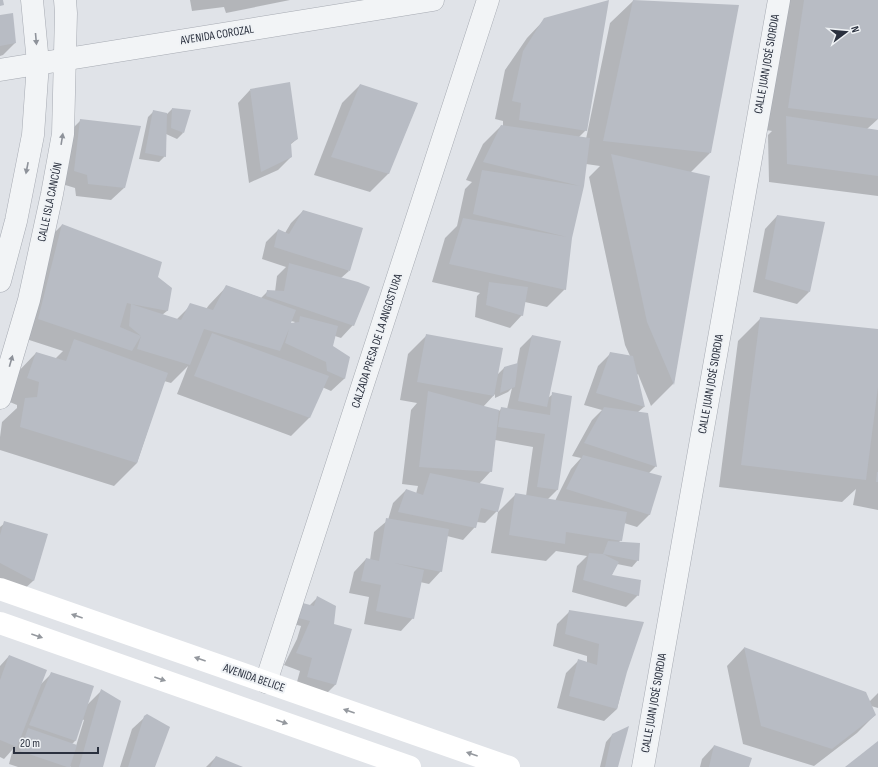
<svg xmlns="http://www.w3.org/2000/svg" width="878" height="767" font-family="'Sofia Sans Condensed',sans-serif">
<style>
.shadow{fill:#0003;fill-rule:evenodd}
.building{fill:#b8bcc4}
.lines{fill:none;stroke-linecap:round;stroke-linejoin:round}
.minor-casing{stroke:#a6aab2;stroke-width:23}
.tertiary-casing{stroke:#a6aab2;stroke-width:23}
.minor{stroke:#f2f4f6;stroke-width:22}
.tertiary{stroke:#f2f4f6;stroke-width:22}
.secondary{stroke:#fff;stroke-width:22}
.oneway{fill:#8e929a}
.oneway2{fill:#94989e}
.labels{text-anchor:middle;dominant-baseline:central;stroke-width:4;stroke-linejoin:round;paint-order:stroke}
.street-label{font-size:12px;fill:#2a303e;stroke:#eff2f5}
</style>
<rect width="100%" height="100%" fill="#e0e3e8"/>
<g class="shadow">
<path d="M190 0H290L226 13 224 7 192 11Z"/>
<path d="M785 0H878V119L867 129 878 131V196L769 182 768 135 772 131 766 130Z"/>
<path d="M633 1 710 153 690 173 709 177 673 384 651 406 638 374 637 375 644 407 638 412 656 466 649 473 650 514 637 527 624 523 621 540 619 542 638 560 632 567 617 564 611 576 638 595 626 607 572 592 577 566 587 556 556 551 546 561 491 553 498 512 516 494 526 496 533 447 495 440 491 471 479 484 497 511 485 523 477 522 475 527 463 540 447 536 441 571 429 584 420 582 413 618 401 631 364 624 369 597 349 593 354 572 366 559 370 560 374 532 388 520 393 503 406 490 416 494 418 486 402 484 411 410 417 403 400 400 408 354 426 336 497 375 504 368 517 364 520 348 532 336 548 398 553 394 571 397 557 490 547 500 555 501 571 469 581 458 572 456 592 420 602 410 584 405 598 366 611 353 630 356 625 345 589 177 600 166 586 164 571 238 565 289 547 307 525 302 522 315 510 328 475 317 477 296 480 293 432 282 445 238 457 226 465 189 472 182 466 180 483 144 501 126H503V121L495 119 505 70 527 38 545 19 586 130 578 138 586 139 610 23ZM512 388 507 409 502 408 499 411 483 407 495 394V398L508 392Z"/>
<path d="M0 16 15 43 3 55 0 56Z"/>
<path d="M360 85 417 104 388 174 370 192 314 175 342 103Z"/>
<path d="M250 90 297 139 290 145 291 157 278 170 249 183 238 103Z"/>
<path d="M172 109 183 133 177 139 166 134 165 156 159 162 139 159 148 117 154 111 167 114Z"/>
<path d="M81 120 124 188 111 200 76 196 75 188 62 184 68 133Z"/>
<path d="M303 211 349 271 341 278 353 325 341 338 335 336 332 347 349 358 344 379 331 391 322 387 309 418 291 436 177 394 188 366 171 383 164 381 137 463 114 486 0 450V437L2 422 17 408V405L5 400 14 376 36 353 55 359 63 351 20 337 44 243 62 225 157 277 171 288 167 311 162 315 176 320 191 305 206 309 209 305 227 286 261 298 268 291 275 292 277 276 286 267 262 259 266 242 278 230 285 233 291 223ZM291 321 295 322 293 324H290Z"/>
<path d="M777 216 809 292 797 304 753 292 765 229Z"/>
<path d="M761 318 878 330V329V510L853 505 856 489 842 502 719 487 738 341Z"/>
<path d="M5 523 46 535 33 581 20 593 0 582V527Z"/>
<path d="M317 598 333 625 351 630 335 685 323 697 295 689 300 671 284 665 297 639 301 626 286 622 309 606Z"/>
<path d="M570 611 626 672 617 709 604 721 557 708 566 673 579 660 587 663V656L553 646 557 624Z"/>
<path d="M744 648 869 702 878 693V708L871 706 875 715 857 733 814 766 743 744 727 666Z"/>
<path d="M9 656 40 685 52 673 87 705 101 691 102 767H70L71 766 69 767H18L9 764 13 749 4 759 0 757V666ZM82 719 84 720 76 746 72 744 75 741Z"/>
<path d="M145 717 154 767H120L132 729Z"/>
<path d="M612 735 617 767H600L606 742Z"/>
<path d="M714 746 748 767H700L702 759Z"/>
<path d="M216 757 240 767H206Z"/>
</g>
<g class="building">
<path d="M0 0H3L4 5 0 6Z"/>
<path d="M609 0 587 131 519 120 521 103 512 101 523 51 544 18Z"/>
<path d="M633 0 739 5 711 153 603 141Z"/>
<path d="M804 0H878V119L788 108Z"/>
<path d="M13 13 16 43 0 46V15Z"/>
<path d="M290 82 298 139 291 143 292 157 261 172 250 89Z"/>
<path d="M360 84 418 103 389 174 331 157Z"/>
<path d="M172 108 191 110 184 133 171 128Z"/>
<path d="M153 110 167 113 166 157 145 153Z"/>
<path d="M786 116 878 130V176L787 164Z"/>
<path d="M80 119 141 126 125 188 88 184 87 175 74 171Z"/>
<path d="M501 125 590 138 584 186 572 238 566 290 449 264 463 218 567 237 473 214 482 170 580 186 483 162Z"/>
<path d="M611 154 710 176 674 385 647 322Z"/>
<path d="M303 210 363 228 350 271 274 247 278 229 289 234Z"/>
<path d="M777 215 825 222 810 292 765 279Z"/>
<path d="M62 224 162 262 158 277 172 288 168 311 131 304 127 303 120 327 141 336 129 326 131 304 181 320 190 303 213 310 226 285 296 310 291 323 299 322 300 316 338 326 333 346 350 357 345 379 327 371 326 362 285 343 289 329 280 351 204 329 190 365 137 349 141 336 132 351 38 319Z"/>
<path d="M289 263 358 282 370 287 354 326 266 296 267 290 284 291Z"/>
<path d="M489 282 528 287 523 316 486 305Z"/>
<path d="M760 317 878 329V387L866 480 741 465Z"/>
<path d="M212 333 329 376 310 418 194 376Z"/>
<path d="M426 334 503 348 494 396 417 382Z"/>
<path d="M532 335 561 341 547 407 518 401Z"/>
<path d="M74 339 168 373 137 463 20 427 25 398 37 397 39 382 27 378 36 352 66 361Z"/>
<path d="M610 352 633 356 645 407 596 393Z"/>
<path d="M518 363 515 387 500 393 504 367Z"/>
<path d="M428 391 499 410 492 472 419 467Z"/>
<path d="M552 392 572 396 558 490 537 487 545 434 498 427 501 407 550 415Z"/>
<path d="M604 407 648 413 657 467 584 443Z"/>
<path d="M583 455 662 476 650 515 566 489Z"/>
<path d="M877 472H878V482H876Z"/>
<path d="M430 473 504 488 498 512 481 508 476 528 398 512 406 489 423 495Z"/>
<path d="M515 493 627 512 622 541 566 532 565 544 509 535Z"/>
<path d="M386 518 449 529 442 572 394 563 424 570 414 619 376 611 381 585 361 581 366 558 379 561Z"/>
<path d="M4 521 48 534 34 581 0 563V535Z"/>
<path d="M608 541 640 543 639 561 603 554 619 562 612 575 641 580 639 596 583 580 589 553 603 554Z"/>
<path d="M317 596 336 606 334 624 352 629 336 685 307 677 312 658 296 653 310 621 291 616 295 601 314 606Z"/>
<path d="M569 610 644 622 627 672 617 709 569 696 578 659 597 665 599 644 565 634Z"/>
<path d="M744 647 866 692 876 715 832 749 761 726Z"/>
<path d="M9 655 47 670 17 747 0 740V680Z"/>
<path d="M51 672 94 686 76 741 29 725Z"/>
<path d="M101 689 121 701 103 767H79Z"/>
<path d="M147 714 170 727 155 767H128L144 716Z"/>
<path d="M629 726 618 767H605L612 734Z"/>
<path d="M28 728 77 745 70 767H67L20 751Z"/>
<path d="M878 741V767H845Z"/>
<path d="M714 745 752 758 749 767H709Z"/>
<path d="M216 756 243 767H210Z"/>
</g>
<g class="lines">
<defs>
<g id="minor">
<path d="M0 70 433 0"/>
<path d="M266 682 488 0"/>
<path d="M643 767 779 0"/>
</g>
<g id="tertiary">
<path d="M0 281 16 221 33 135 38 63 32 0"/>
<path d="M0 398 29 300 52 194 63 134 66 13 65 0"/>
</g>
</defs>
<use href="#minor" class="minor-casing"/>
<use href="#tertiary" class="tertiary-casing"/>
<use href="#minor" class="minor"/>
<use href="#tertiary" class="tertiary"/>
<g class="secondary">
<path d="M0 589 509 767"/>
<path d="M0 623 410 767"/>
</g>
</g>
<defs><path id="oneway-solid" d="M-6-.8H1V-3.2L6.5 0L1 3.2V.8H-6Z"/></defs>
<g class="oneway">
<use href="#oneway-solid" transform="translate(36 39) rotate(85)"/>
<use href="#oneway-solid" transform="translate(62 139) rotate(-81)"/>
<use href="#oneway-solid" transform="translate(27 168) rotate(101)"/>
<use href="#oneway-solid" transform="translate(11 361) rotate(-74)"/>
</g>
<g class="oneway2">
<use href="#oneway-solid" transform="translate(77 616) rotate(-161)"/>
<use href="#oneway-solid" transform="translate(37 636) rotate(19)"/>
<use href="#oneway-solid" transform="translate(200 659) rotate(-161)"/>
<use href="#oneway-solid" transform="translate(160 679) rotate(19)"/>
<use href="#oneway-solid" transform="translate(349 711) rotate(-161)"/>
<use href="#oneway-solid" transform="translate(282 722) rotate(19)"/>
<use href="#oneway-solid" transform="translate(472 754) rotate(-161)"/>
</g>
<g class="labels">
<g class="street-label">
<text transform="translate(217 35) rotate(-9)">AVENIDA COROZAL</text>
<text transform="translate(767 64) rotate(-80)">CALLE JUAN JOSÉ SIORDIA</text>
<text transform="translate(50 202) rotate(-78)">CALLE ISLA CANCÚN</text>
<text transform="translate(377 341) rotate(-72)">CALZADA PRESA DE LA ANGOSTURA</text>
<text transform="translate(711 384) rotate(-80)">CALLE JUAN JOSÉ SIORDIA</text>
<text transform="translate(254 678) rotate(19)">AVENIDA BELICE</text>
<text transform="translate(654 703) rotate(-80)">CALLE JUAN JOSÉ SIORDIA</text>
</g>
</g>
<g transform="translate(846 32) rotate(74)" stroke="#eff2f5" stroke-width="3" paint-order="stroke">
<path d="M0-3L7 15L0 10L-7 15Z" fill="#2a303e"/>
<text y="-6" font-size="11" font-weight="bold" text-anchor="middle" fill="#2a303e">N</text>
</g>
<path d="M14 747v6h84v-6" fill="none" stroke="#2a303e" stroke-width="2"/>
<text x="20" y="747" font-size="12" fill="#2a303e" stroke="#eff2f5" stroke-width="3" paint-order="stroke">20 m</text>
</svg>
